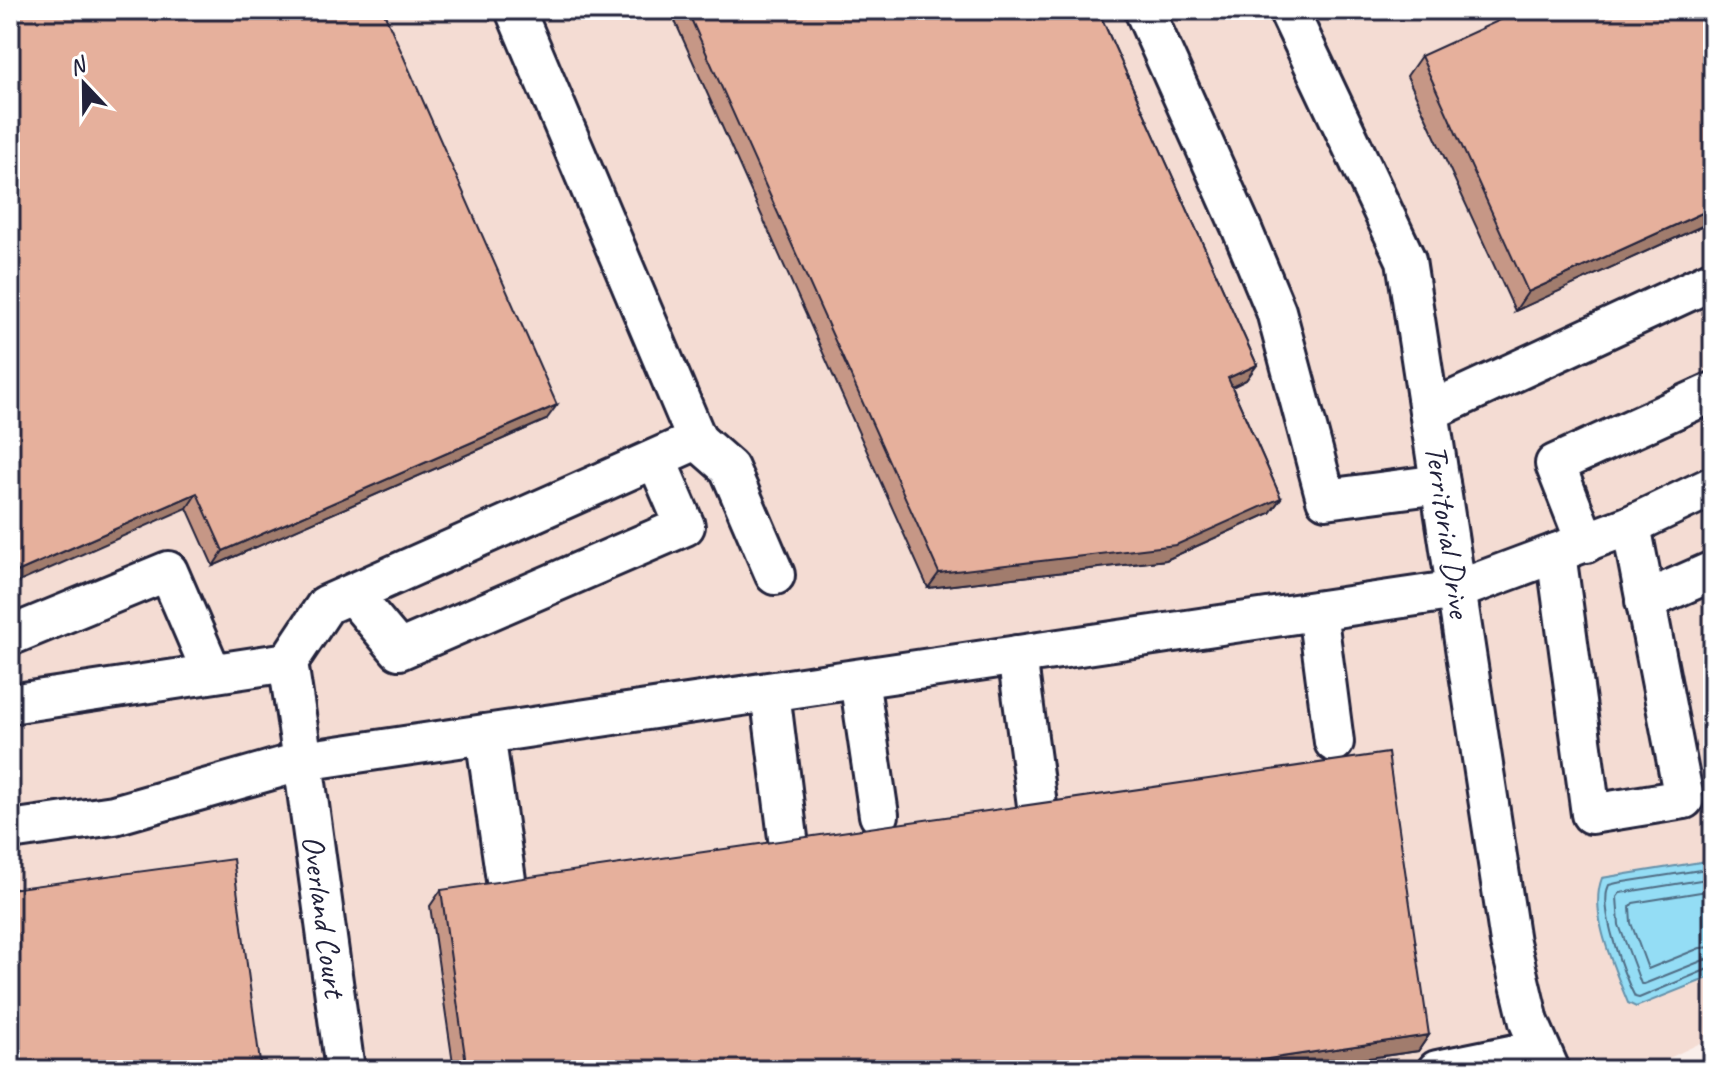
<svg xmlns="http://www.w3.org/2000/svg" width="1723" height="1080" font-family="Caveat,sans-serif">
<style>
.built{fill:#f4dcd3}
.water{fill:#94ddf5;stroke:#6692ab;stroke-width:2}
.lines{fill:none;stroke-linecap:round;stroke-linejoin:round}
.shore{stroke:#506d85;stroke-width:2}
.minor-casing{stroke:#22223b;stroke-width:44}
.minor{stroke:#fff;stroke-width:38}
.wall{fill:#c69786;stroke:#22223b;stroke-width:2}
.shaded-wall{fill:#a17b6d;stroke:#22223b;stroke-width:2}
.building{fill:#e6b09c;stroke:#22223b;stroke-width:2}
.labels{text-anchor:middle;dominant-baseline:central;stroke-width:6;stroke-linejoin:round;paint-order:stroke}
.street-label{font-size:32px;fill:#22223b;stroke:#fff}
</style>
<rect width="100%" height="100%" fill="#faefeb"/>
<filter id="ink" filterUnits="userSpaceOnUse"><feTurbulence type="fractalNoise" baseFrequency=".0125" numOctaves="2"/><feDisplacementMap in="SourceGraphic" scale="16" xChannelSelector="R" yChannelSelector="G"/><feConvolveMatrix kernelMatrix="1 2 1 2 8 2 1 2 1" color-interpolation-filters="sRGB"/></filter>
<g filter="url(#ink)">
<path class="built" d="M10 10H1713V1037L1644 1070H10Z"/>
<path class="water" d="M1713 860V976L1636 1007 1628 1003C1615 970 1588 913 1602 878Z"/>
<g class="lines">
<g class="shore">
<path d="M1713 868 1617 883 1609 885C1598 907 1624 976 1635 997L1639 998 1708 969H1713"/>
<path d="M1713 878 1620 893 1617 897 1619 925 1641 984H1644L1704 960 1713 959"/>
<path d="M1713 890 1633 903 1630 907 1631 923 1648 969 1700 948 1713 947"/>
</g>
<defs>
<g id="minor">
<path d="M1144 10 1241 227 1276 311 1326 499 1440 484"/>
<path d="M1288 10 1406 260 1510 942 1529 1022 1550 1070"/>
<path d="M1430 411 1713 280"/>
<path d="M697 440 729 468 775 575"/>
<path d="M1586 543 1555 464 1713 392"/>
<path d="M1556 553 1591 814 1684 799 1631 525"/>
<path d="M352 594 399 650 685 526 656 459"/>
<path d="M1645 601 1713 571"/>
<path d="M1317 611 1334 742"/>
<path d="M10 636 168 571 212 673"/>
<path d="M1017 655 1037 805"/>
<path d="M859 679 879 815"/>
<path d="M770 692 788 838"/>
<path d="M10 704 288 662"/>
<path d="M485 734 506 880"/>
<path d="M10 830 114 815 303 761 1457 590 1631 525 1713 486"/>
<path d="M345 1070 303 761 288 662 326 605 697 440 515 10"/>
<path d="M1437 1070 1540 1049"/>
</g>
</defs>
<use href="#minor" class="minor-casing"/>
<use href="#minor" class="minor"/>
</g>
<g class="wall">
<path d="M10 10 546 420 213 566 187 508Z"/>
<path d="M670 10H1098L1257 365 1246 380 1232 387 1281 498 1270 513 1166 560 928 588Z"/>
<path d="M1421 56 1713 221 1515 311 1407 76Z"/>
<path d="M441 890 1429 1035 1418 1051 1284 1070H454L430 906Z"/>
</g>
<g class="shaded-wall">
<path d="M1713 208V221L1515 311 1528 292Z"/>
<path d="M1257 365 1246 380 1217 394 1228 378Z"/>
<path d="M557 405 546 420 213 566 223 551Z"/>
<path d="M197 493 187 508 10 586V575Z"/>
<path d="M1281 498 1270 513 1166 560 928 588 939 573Z"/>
<path d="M1429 1035 1418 1051 1284 1070H1254L1261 1060Z"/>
</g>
<g class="building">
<path d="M10 10H383L557 405 223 551 197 493 10 575Z"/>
<path d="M687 10H1098L1257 365 1228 378 1281 498 1176 545 939 573Z"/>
<path d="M1522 10H1713V208L1528 292 1421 56Z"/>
<path d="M1388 753 1429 1035 1261 1060 1263 1070H467L441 890Z"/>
<path d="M233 859 261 1070H10V889Z"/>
</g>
</g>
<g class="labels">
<g class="street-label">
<text transform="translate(1448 531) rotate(82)">Territorial Drive</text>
<text transform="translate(324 916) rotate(82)">Overland Court</text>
</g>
</g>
<rect width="1723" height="1080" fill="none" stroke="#fff" stroke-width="40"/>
<rect x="20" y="20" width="1683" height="1040" fill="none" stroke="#22223b" stroke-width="3" filter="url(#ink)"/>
<g transform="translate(84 84) rotate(338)" stroke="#ffffff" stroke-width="6" paint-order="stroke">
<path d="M0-6L14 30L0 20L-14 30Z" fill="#22223b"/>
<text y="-12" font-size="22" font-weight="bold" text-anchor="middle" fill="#22223b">N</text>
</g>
</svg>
